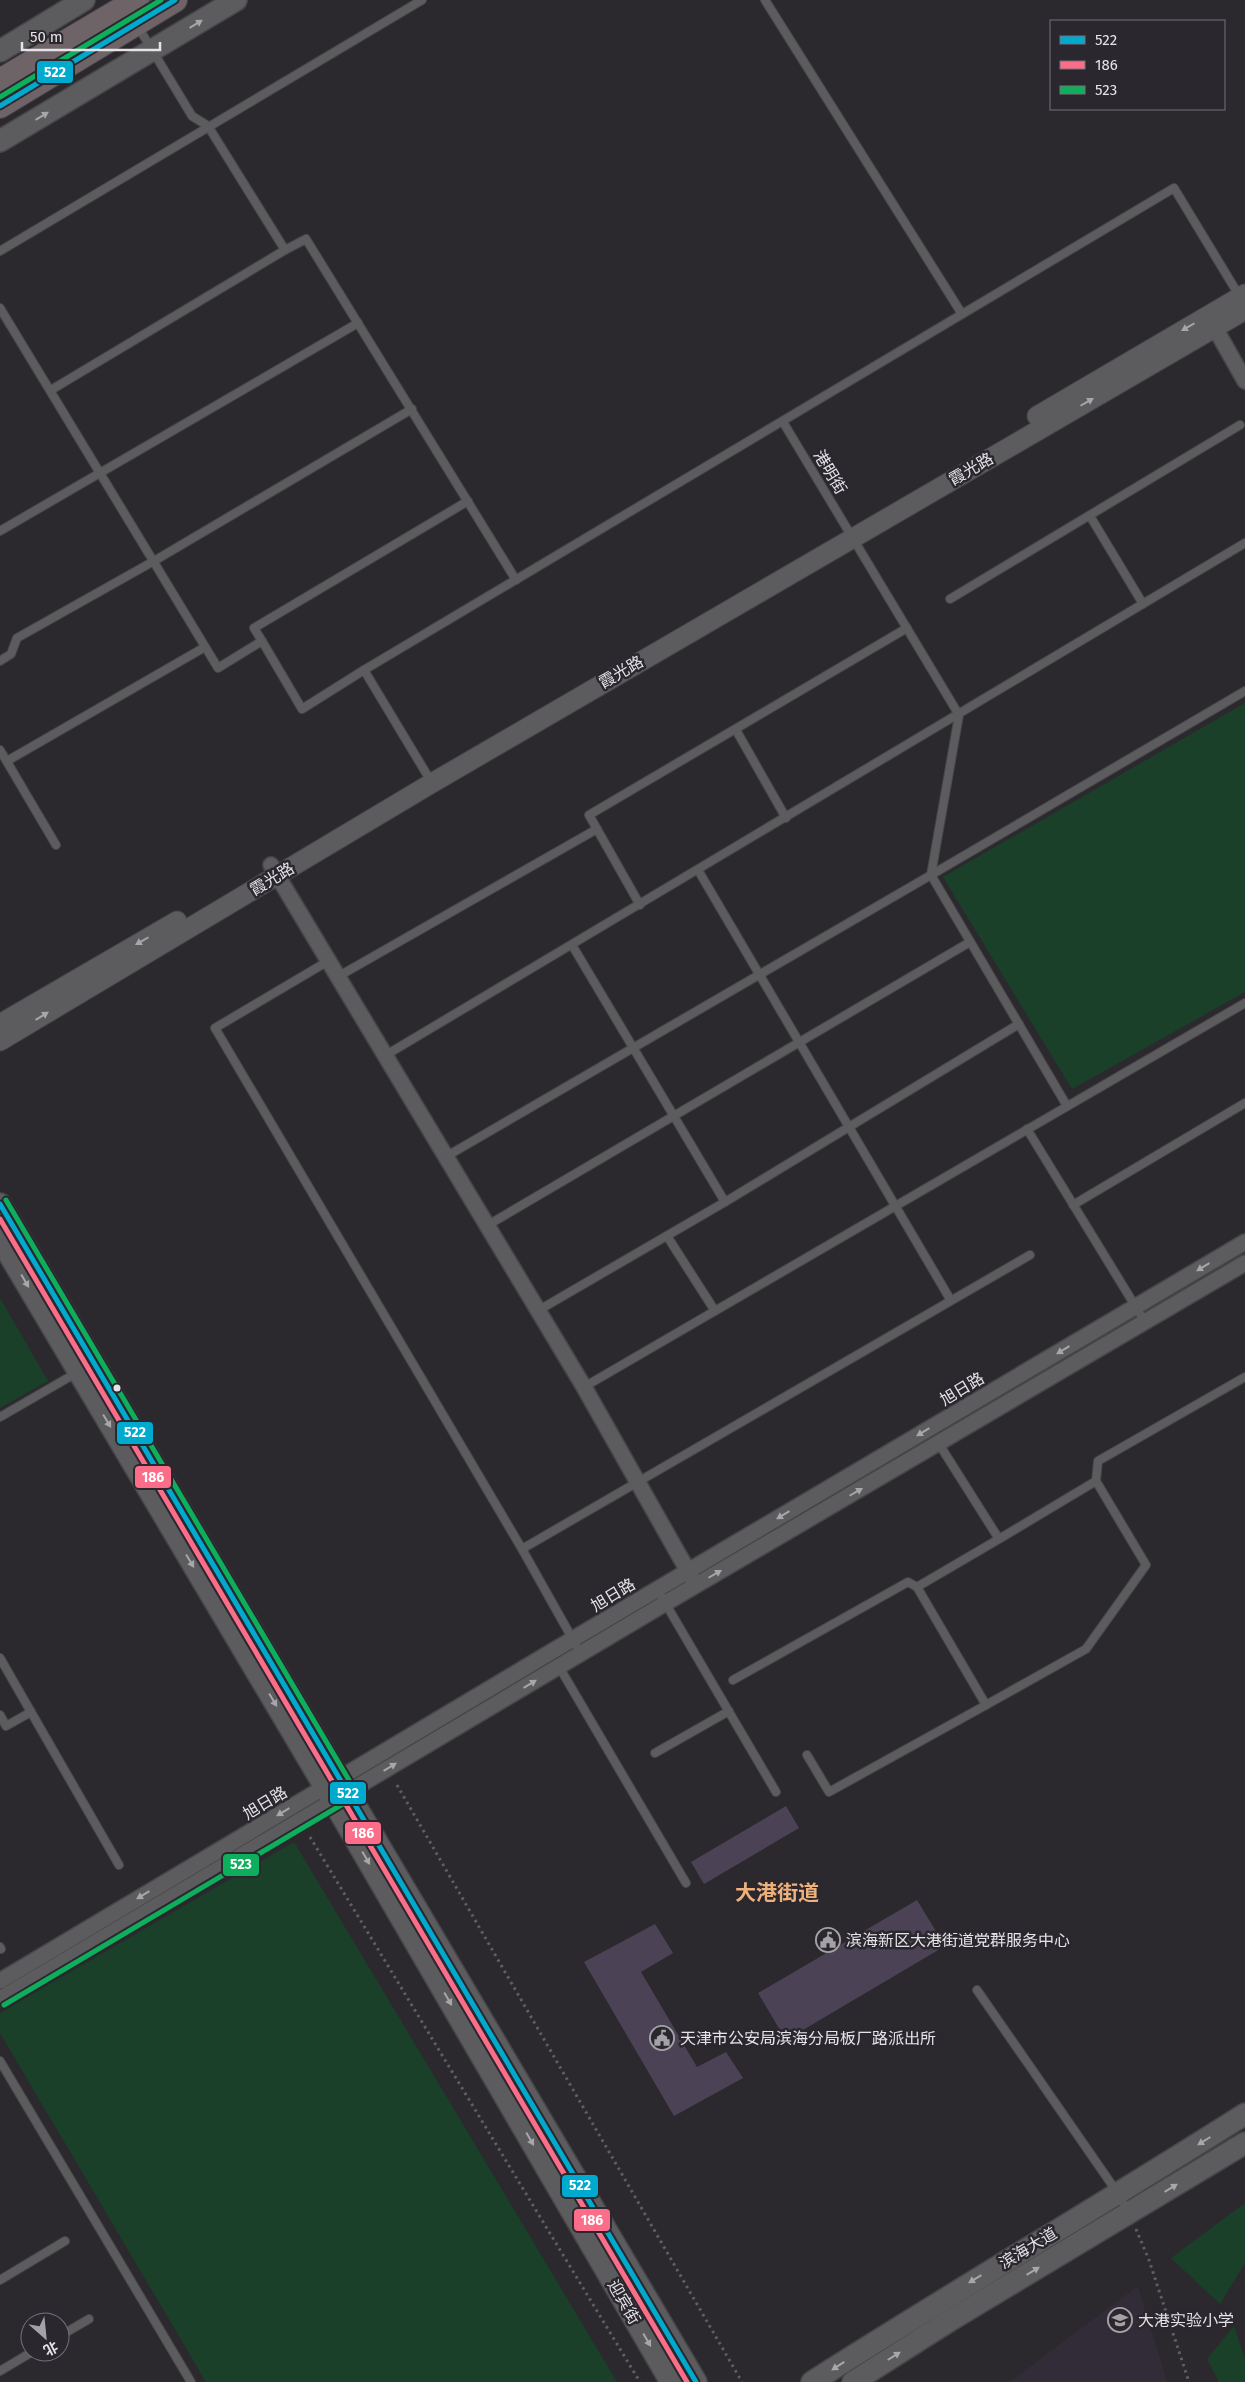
<svg xmlns="http://www.w3.org/2000/svg" width="1245" height="2382" font-family="'Fira Sans','Noto Sans SC',sans-serif">
<style>
.built{fill:#312c37}
.green{fill:#1a402a}
.building{fill:#4b4355}
.lines{fill:none;stroke-linecap:round;stroke-linejoin:round}
.service-casing{stroke:#464547;stroke-width:10}
.minor-casing{stroke:#464547;stroke-width:18}
.tertiary-casing{stroke:#464547;stroke-width:21}
.secondary-casing{stroke:#464547;stroke-width:24}
.primary-casing{stroke:#464547;stroke-width:26}
.path{stroke:#5f5e60;stroke-width:3;stroke-dasharray:2.5 4;stroke-linecap:butt}
.service{stroke:#5c5b5e;stroke-width:8}
.minor{stroke:#5c5b5e;stroke-width:15}
.tertiary{stroke:#5c5b5e;stroke-width:19}
.secondary{stroke:#5c5b5e;stroke-width:21}
.primary{stroke:#6e6467;stroke-width:24}
.bus-1-casing{stroke:#2a282e;stroke-width:9}
.bus-2-casing{stroke:#2a282e;stroke-width:9}
.bus-3-casing{stroke:#2a282e;stroke-width:9}
.bus-1{stroke:#00a9ce;stroke-width:5}
.bus-2{stroke:#fb6d88;stroke-width:5}
.bus-3{stroke:#0daf5c;stroke-width:5}
.oneway{fill:#a7a6a9}
.bus-dot{fill:#e5e3e7;stroke:#2a282e;stroke-width:2}
.labels{text-anchor:middle;dominant-baseline:central;stroke-width:5;stroke-linejoin:round;paint-order:stroke}
.street-label{font-size:16px;fill:#e5e3e7;stroke:#2a282e}
.poi-label{font-size:16px;fill:#e5e3e7;stroke:#2a282e;text-anchor:start}
.district-label{font-size:21px;font-weight:bold;fill:#eeb17b;stroke:#2a282e}
.line-badge{stroke:#2a282e;stroke-width:2}
.badge-label{font-size:14px;text-anchor:middle;font-weight:bold;fill:#fff}
</style>
<rect width="100%" height="100%" fill="#2b292d"/>
<path class="built" d="M1138 2286 1167 2382H1010L1047 2354Z"/>
<g class="green">
<path d="M1245 703V992L1072 1089 943 877Z"/>
<path d="M0 1298 48 1381 0 1408Z"/>
<path d="M294 1842 617 2382H206L0 2033V2013Z"/>
<path d="M1245 2203V2263L1220 2304 1171 2258Z"/>
<path d="M1234 2326 1245 2359V2382H1219L1207 2359Z"/>
</g>
<g class="building">
<path d="M786 1806 799 1828 704 1884 691 1862Z"/>
<path d="M917 1900 945 1946 786 2040 758 1993Z"/>
<path d="M655 1924 673 1953 641 1972 697 2067 726 2052 743 2078 674 2116 584 1962Z"/>
</g>
<g class="lines">
<defs>
<g id="service">
<path d="M765 0 962 314"/>
<path d="M137 25 192 116 208 126 285 250 306 239 516 580"/>
<path d="M0 251 422 0"/>
<path d="M0 308 218 668 262 641 302 709 364 670"/>
<path d="M51 390 285 250"/>
<path d="M1090 516 1143 604"/>
<path d="M0 531 358 323"/>
<path d="M950 599 1240 425"/>
<path d="M262 641 254 628 468 501"/>
<path d="M0 661 11 654 17 638 154 561 412 409"/>
<path d="M736 730 786 818"/>
<path d="M0 750 56 845"/>
<path d="M7 761 205 647"/>
<path d="M432 783 364 670 1174 188 1240 297"/>
<path d="M698 870 950 1299"/>
<path d="M640 905 589 815 907 628"/>
<path d="M572 945 725 1202"/>
<path d="M330 960 215 1028 522 1549 581 1654"/>
<path d="M339 976 597 829"/>
<path d="M386 1055 1245 543"/>
<path d="M1067 1106 931 875 1245 691"/>
<path d="M1027 1129 1145 1322"/>
<path d="M447 1156 931 875 959 715 783 422"/>
<path d="M1073 1205 1245 1103"/>
<path d="M488 1225 970 942"/>
<path d="M667 1236 715 1311"/>
<path d="M539 1310 725 1202 1019 1024"/>
<path d="M584 1387 1245 1003"/>
<path d="M0 1417 78 1372"/>
<path d="M939 1444 999 1539 917 1587 986 1705 1086 1649 1146 1565 1096 1481 999 1539"/>
<path d="M1096 1481 1098 1461 1245 1377"/>
<path d="M522 1549 1030 1255"/>
<path d="M657 1589 776 1792"/>
<path d="M0 1658 31 1712 6 1726 0 1715"/>
<path d="M558 1665 686 1883"/>
<path d="M733 1680 908 1582 917 1587"/>
<path d="M31 1712 119 1865"/>
<path d="M655 1753 729 1711"/>
<path d="M807 1755 829 1792 986 1705"/>
<path d="M0 1947 1 1949"/>
<path d="M977 1990 1119 2195 1128 2212"/>
<path d="M0 2061 191 2382"/>
<path d="M0 2280 65 2241"/>
<path d="M60 2336 89 2319"/>
<path d="M0 2371 32 2352"/>
</g>
<g id="minor">
<path d="M1210 319 1245 381"/>
<path d="M271 865 584 1387 693 1580"/>
<path d="M0 1981 551 1652 1245 1242"/>
<path d="M0 1999 664 1604 1245 1263"/>
</g>
<g id="tertiary">
<path d="M1037 416 1245 294"/>
<path d="M0 1024 177 921"/>
<path d="M0 1041 432 783 1245 310"/>
</g>
<g id="secondary">
<path d="M0 51 84 0"/>
<path d="M0 141 236 0"/>
<path d="M0 1204 696 2382"/>
<path d="M0 1239 325 1787 671 2382"/>
<path d="M812 2382C955 2291 1102 2205 1245 2114"/>
<path d="M853 2382 949 2321 1245 2143"/>
</g>
<g id="primary">
<path d="M0 81 137 0"/>
<path d="M0 106 175 0"/>
</g>
</defs>
<use href="#service" class="service-casing"/>
<use href="#minor" class="minor-casing"/>
<use href="#tertiary" class="tertiary-casing"/>
<use href="#secondary" class="secondary-casing"/>
<use href="#primary" class="primary-casing"/>
<g class="path">
<path d="M397 1785 742 2382"/>
<path d="M310 1837 640 2382"/>
<path d="M1136 2229 1149 2260 1189 2382"/>
</g>
<use href="#service" class="service"/>
<use href="#minor" class="minor"/>
<use href="#tertiary" class="tertiary"/>
<use href="#secondary" class="secondary"/>
<use href="#primary" class="primary"/>
<defs>
<g id="bus-1">
<path d="M0 106 175 0"/>
<path d="M0 1204 696 2382"/>
</g>
<path id="bus-2" d="M0 1219 687 2382"/>
<g id="bus-3">
<path d="M0 97 161 0"/>
<path d="M4 2005 353 1798 356 1792 6 1200"/>
</g>
</defs>
<use href="#bus-1" class="bus-1-casing"/>
<use href="#bus-2" class="bus-2-casing"/>
<use href="#bus-3" class="bus-3-casing"/>
<use href="#bus-1" class="bus-1"/>
<use href="#bus-2" class="bus-2"/>
<use href="#bus-3" class="bus-3"/>
</g>
<defs><path id="oneway-solid" d="M-6-.8H1V-3.2L6.5 0L1 3.2V.8H-6Z" transform="scale(1.25)"/></defs>
<g class="oneway">
<use href="#oneway-solid" transform="translate(196 24) rotate(-31)"/>
<use href="#oneway-solid" transform="translate(42 116) rotate(-31)"/>
<use href="#oneway-solid" transform="translate(1188 327) rotate(150)"/>
<use href="#oneway-solid" transform="translate(1087 402) rotate(-30)"/>
<use href="#oneway-solid" transform="translate(142 941) rotate(150)"/>
<use href="#oneway-solid" transform="translate(42 1016) rotate(-31)"/>
<use href="#oneway-solid" transform="translate(1203 1267) rotate(149)"/>
<use href="#oneway-solid" transform="translate(25 1281) rotate(60)"/>
<use href="#oneway-solid" transform="translate(1063 1350) rotate(149)"/>
<use href="#oneway-solid" transform="translate(107 1421) rotate(59)"/>
<use href="#oneway-solid" transform="translate(923 1432) rotate(149)"/>
<use href="#oneway-solid" transform="translate(856 1492) rotate(-30)"/>
<use href="#oneway-solid" transform="translate(783 1515) rotate(149)"/>
<use href="#oneway-solid" transform="translate(190 1561) rotate(59)"/>
<use href="#oneway-solid" transform="translate(715 1574) rotate(-30)"/>
<use href="#oneway-solid" transform="translate(530 1684) rotate(-31)"/>
<use href="#oneway-solid" transform="translate(273 1700) rotate(59)"/>
<use href="#oneway-solid" transform="translate(390 1767) rotate(-31)"/>
<use href="#oneway-solid" transform="translate(283 1812) rotate(149)"/>
<use href="#oneway-solid" transform="translate(366 1858) rotate(60)"/>
<use href="#oneway-solid" transform="translate(143 1895) rotate(149)"/>
<use href="#oneway-solid" transform="translate(448 1999) rotate(60)"/>
<use href="#oneway-solid" transform="translate(530 2139) rotate(60)"/>
<use href="#oneway-solid" transform="translate(1204 2141) rotate(148)"/>
<use href="#oneway-solid" transform="translate(1171 2188) rotate(-31)"/>
<use href="#oneway-solid" transform="translate(1033 2271) rotate(-31)"/>
<use href="#oneway-solid" transform="translate(975 2279) rotate(149)"/>
<use href="#oneway-solid" transform="translate(647 2340) rotate(60)"/>
<use href="#oneway-solid" transform="translate(894 2356) rotate(-32)"/>
<use href="#oneway-solid" transform="translate(838 2366) rotate(147)"/>
</g>
<defs>
<symbol id="civic-ring" viewBox="-11 -11 22 22"><circle r="9.5" fill="#2a282e" stroke="#a4a2a6" stroke-width="1.5"/><path d="M-.6-6.5H3V-4.5H.6V-3L4-1V1h2V6H-6V1h2V-1L-.6-3ZM-1.2 2.5V6h2.4V2.5Z" fill="#a4a2a6"/></symbol>
<symbol id="school-ring" viewBox="-11 -11 22 22"><circle r="9.5" fill="#2a282e" stroke="#a4a2a6" stroke-width="1.5"/><path d="M0-5L7-2L0 1L-7-2ZM-4 1L0 2.5L4 1V4Q0 6-4 4Z" fill="#a4a2a6"/></symbol>
</defs>
<g fill-rule="evenodd">
<use href="#civic-ring" x="814" y="1926" width="28" height="28"/>
<use href="#civic-ring" x="648" y="2024" width="28" height="28"/>
<use href="#school-ring" x="1106" y="2306" width="28" height="28"/>
</g>
<circle class="bus-dot" cx="117" cy="1388" r="4.5"/>
<g class="labels">
<g class="street-label">
<text transform="translate(971 469) rotate(-30)">霞光路</text>
<text transform="translate(830 472) rotate(59)">港明街</text>
<text transform="translate(621 672) rotate(-30)">霞光路</text>
<text transform="translate(272 879) rotate(-31)">霞光路</text>
<text transform="translate(962 1389) rotate(-31)">旭日路</text>
<text transform="translate(613 1595) rotate(-31)">旭日路</text>
<text transform="translate(265 1803) rotate(-31)">旭日路</text>
<text transform="translate(1028 2248) rotate(-31)">滨海大道</text>
<text transform="translate(624 2302) rotate(60)">迎宾街</text>
</g>
<g class="poi-label">
<text x="846" y="1940">滨海新区大港街道党群服务中心</text>
<text x="680" y="2038">天津市公安局滨海分局板厂路派出所</text>
<text x="1138" y="2320">大港实验小学</text>
</g>
<g class="district-label">
<text x="777" y="1893">大港街道</text>
</g>
</g>
<g class="line-badge">
<rect x="36" y="60" width="38" height="24" rx="5" fill="#00a9ce"/>
<rect x="116" y="1421" width="38" height="24" rx="5" fill="#00a9ce"/>
<rect x="134" y="1465" width="38" height="24" rx="5" fill="#fb6d88"/>
<rect x="329" y="1781" width="38" height="24" rx="5" fill="#00a9ce"/>
<rect x="344" y="1821" width="38" height="24" rx="5" fill="#fb6d88"/>
<rect x="222" y="1853" width="38" height="24" rx="5" fill="#0daf5c"/>
<rect x="561" y="2174" width="38" height="24" rx="5" fill="#00a9ce"/>
<rect x="573" y="2208" width="38" height="24" rx="5" fill="#fb6d88"/>
</g>
<g class="badge-label">
<text x="55" y="77">522</text>
<text x="135" y="1437">522</text>
<text x="153" y="1482">186</text>
<text x="348" y="1798">522</text>
<text x="363" y="1838">186</text>
<text x="241" y="1869">523</text>
<text x="580" y="2190">522</text>
<text x="592" y="2225">186</text>
</g>
<rect x="1050" y="20" width="175" height="90" fill="#2a282e" stroke="#757378"/>
<rect x="1060" y="36" width="25" height="8" fill="#00a9ce" stroke="#757378"/>
<text x="1095" y="45" font-size="15" fill="#e5e3e7">522</text>
<rect x="1060" y="61" width="25" height="8" fill="#fb6d88" stroke="#757378"/>
<text x="1095" y="70" font-size="15" fill="#e5e3e7">186</text>
<rect x="1060" y="86" width="25" height="8" fill="#0daf5c" stroke="#757378"/>
<text x="1095" y="95" font-size="15" fill="#e5e3e7">523</text>
<g transform="translate(45 2337) rotate(153)"><circle r="24" fill="#2a282e" stroke="#757378"/>
<path d="M0-4L9 19L0 12L-9 19Z" fill="#a4a2a6"/>
<text y="-8" font-size="14" font-weight="bold" text-anchor="middle" fill="#e5e3e7">北</text>
</g>
<path d="M22 42v8h138v-8" fill="none" stroke="#e5e3e7" stroke-width="2.5"/>
<text x="30" y="42" font-size="15" fill="#e5e3e7" stroke="#2a282e" stroke-width="4" paint-order="stroke">50 m</text>
</svg>
